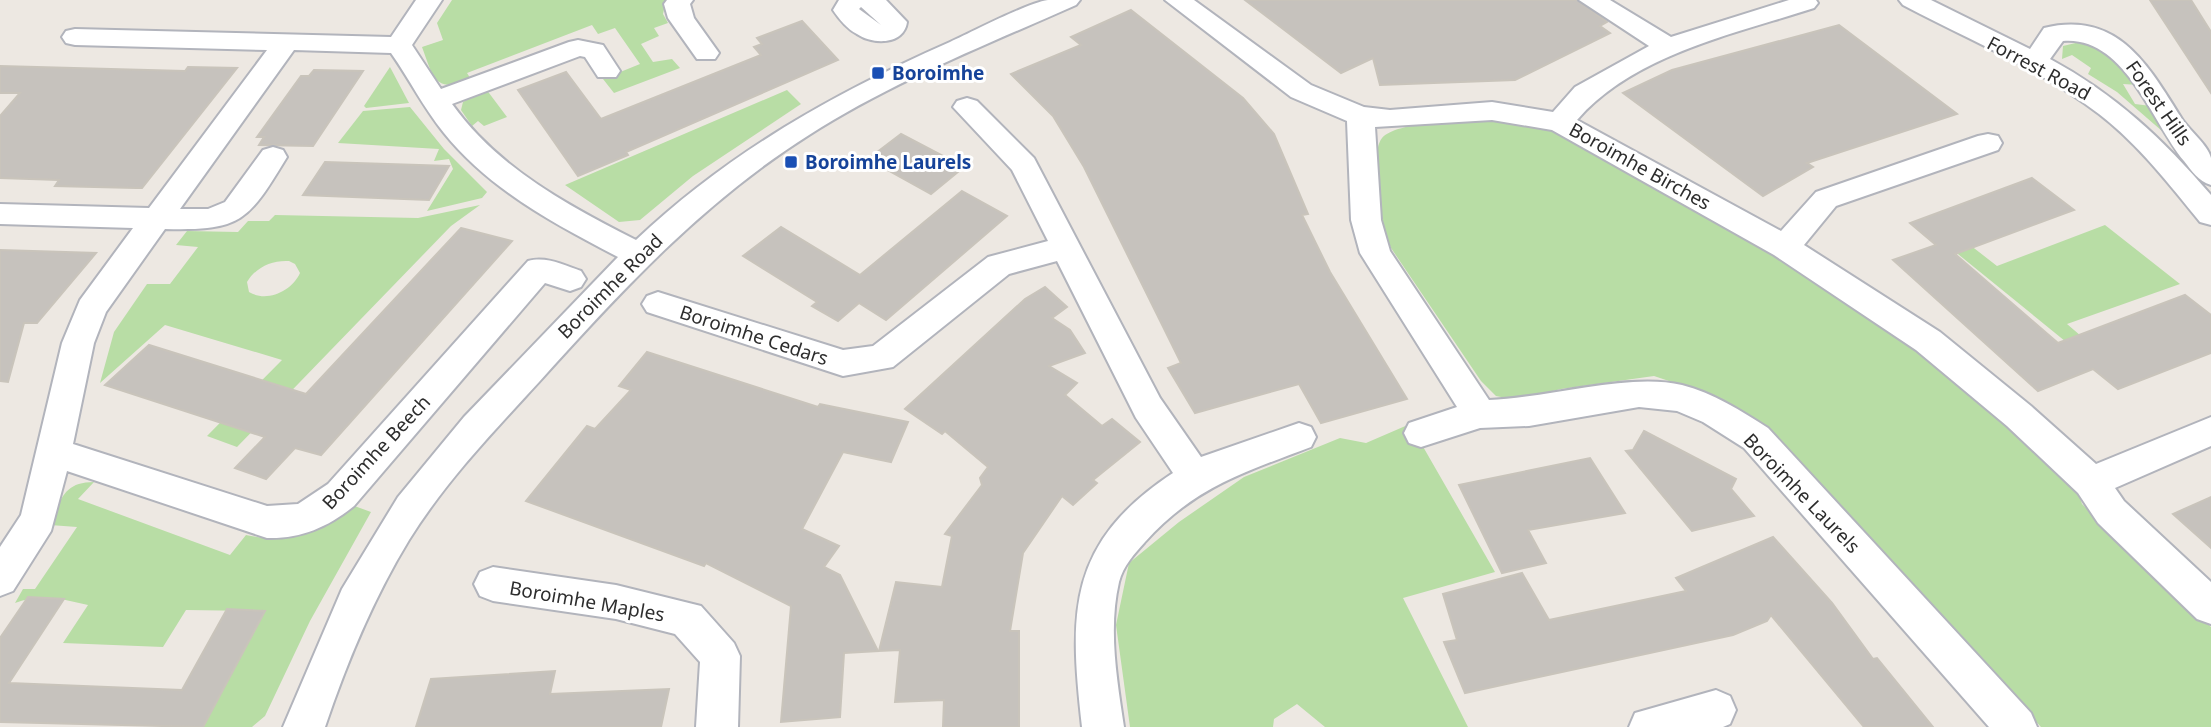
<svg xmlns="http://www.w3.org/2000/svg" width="2211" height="727" font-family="'Noto Sans',sans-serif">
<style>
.green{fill:#b8dda5;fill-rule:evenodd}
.building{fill:#c6c2bd;stroke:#c9c4bb;stroke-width:2}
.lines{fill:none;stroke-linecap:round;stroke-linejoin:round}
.minor-casing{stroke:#b2b4bc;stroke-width:4}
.minor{fill:#fff;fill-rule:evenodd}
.transit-dot{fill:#1a4fb4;stroke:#fff;stroke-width:2.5}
.labels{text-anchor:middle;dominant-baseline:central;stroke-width:6;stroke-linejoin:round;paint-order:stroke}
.street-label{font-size:19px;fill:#2d2d2d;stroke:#fff}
.transit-label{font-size:19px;font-weight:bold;fill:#164399;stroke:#fff;text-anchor:start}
</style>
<rect width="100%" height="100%" fill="#ede8e2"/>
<g class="green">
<path d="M452 0H666L663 14 668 23 654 28 659 36 641 44 653 62 672 59 680 68 614 93 603 79 640 64 615 28 598 34 592 25 467 73 472 81C433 92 434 79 422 47L443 40 437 23Z"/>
<path d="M2088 40 2110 48 2139 85 2123 84 2135 104 2151 106 2166 129 2162 131 2117 92 2088 74 2091 68 2072 55 2062 59 2063 46Z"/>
<path d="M390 67 409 103 366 108 364 106Z"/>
<path d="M486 89 507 117 484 126 478 121 472 126 461 110 463 102Z"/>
<path d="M787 90 801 104 693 176 640 220 619 222 565 185Z"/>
<path d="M410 107 444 149 487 192 482 198 427 211 453 169 449 159 434 161 439 149 338 143 363 111Z"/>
<path d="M1487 118C1518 121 1546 126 1574 140 1626 165 1677 197 1726 227 1837 292 1947 362 2040 452 2056 468 2077 482 2082 504L2211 627V727H2041L1967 646 1699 391 1654 376 1561 389 1516 400 1496 396 1481 381 1391 248C1380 225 1376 202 1377 175 1377 165 1375 147 1382 138 1397 121 1464 121 1487 118Z"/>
<path d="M480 205 451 226 237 447 207 436 282 360 165 325 100 383 114 332 147 284H170L198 247 176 245 187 231 238 232 248 221H269L275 215 418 218ZM289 261 295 264 300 273C292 291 267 303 249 292L247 282C256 267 272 260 289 261Z"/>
<path d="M2105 225 2180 284 2067 324 2116 366 2076 350 1937 237 1952 231 1997 266Z"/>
<path d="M1410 424 1495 572 1403 598 1468 727H1325L1297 704 1274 719 1273 727H1130L1116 625 1129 563 1179 522 1244 477 1340 438 1366 443Z"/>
<path d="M94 482 78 499 230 555 246 535C287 544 318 532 349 504L371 512 310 621 265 716 252 727H203L264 611 186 610 163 647 63 643 88 605C64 599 38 593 15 603L23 589H35L77 527 50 525C61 500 63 482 94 482Z"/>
</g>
<g class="building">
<path d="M1245 0H1577L1607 22 1600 26 1610 33 1515 80 1380 85 1373 58 1341 73Z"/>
<path d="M2150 0H2191L2211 32V93Z"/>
<path d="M1131 10 1243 98 1274 134 1308 214 1302 215 1330 272 1407 399 1321 423 1299 384 1195 413 1168 368 1181 363 1084 167 1053 116 1011 74 1081 45 1071 37Z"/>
<path d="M802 21 838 60 626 152 628 155 578 176 518 90 566 72 601 119 761 55 754 47 762 44 757 38Z"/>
<path d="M1839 25 1957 114 1807 163 1813 167 1763 196 1623 93 1672 70Z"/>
<path d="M0 66 185 71 188 67 237 68 142 188H136L55 186 59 180 0 178V116L20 93H0Z"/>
<path d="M314 70 363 71 313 146 259 145 264 137H257L301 76H309Z"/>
<path d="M901 134 964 167 931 194 868 159Z"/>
<path d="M325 162 449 166 429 200 303 195Z"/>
<path d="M2032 178 2074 210 1955 254 2058 343 2185 295 2211 315V353L2118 389 2093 369 2038 391 1893 260 1936 245 1910 223Z"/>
<path d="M962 191 1007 216 886 320 859 303 838 321 812 306 817 302 743 256 781 227 860 275Z"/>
<path d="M461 228 512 241 321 455 295 448 266 479 235 468 265 437 105 385 149 345 306 394Z"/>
<path d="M0 250 96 253 37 323H24L8 382 0 381Z"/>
<path d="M1045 287 1067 307 1052 318 1070 330 1085 353 1049 366 1077 383 1065 395 1102 426 1112 419 1140 442 1093 480 1097 483 1073 505 1062 496 1023 553 1010 631H1019V727H943L944 700 895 702 900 650 879 651 896 582 942 587 952 536 945 534 982 485 980 478 988 467 945 431 942 434 905 409 1025 299Z"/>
<path d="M647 352 818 407 820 404 908 422 891 462 843 452 802 529 839 546 824 567 840 575 878 651 844 653 840 717 781 722 791 606 706 563 704 566 526 501 587 426 595 429 631 390 619 386Z"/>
<path d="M1644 431 1736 479 1731 489 1754 516 1692 531 1626 451 1633 450Z"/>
<path d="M1590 458 1625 513 1528 530 1546 563 1502 573 1459 485Z"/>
<path d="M2211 497V548L2173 514Z"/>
<path d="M1773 537 1832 603 1873 659 1877 658 1933 727H1864L1771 615 1767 621 1733 635 1465 693 1444 642 1457 640 1443 594 1522 573 1549 620 1686 591 1676 578Z"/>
<path d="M28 597 64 599 9 683 182 690 227 609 265 611 203 727 0 722V638Z"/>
<path d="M555 671 550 694 669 689 661 727H416L431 679Z"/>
</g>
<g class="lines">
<defs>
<g id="minor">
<path d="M416 0H442L412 45 441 89 569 42 578 40 603 45 620 71 616 77H598L585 57 580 56 452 104C498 168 567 205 636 240 728 153 834 93 950 42 972 32 1027 3 1048 0 1058 0 1069 0 1080 0L1076 5C986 45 892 82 809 135 704 201 621 291 539 382 493 432 445 482 409 540 373 599 347 662 325 727H283L342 589 398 497 464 417 618 257C554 224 489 189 444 133 423 107 410 80 391 53L294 50 180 209H208L225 202 263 150 273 147 283 150 287 157C248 221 242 231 165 229L106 312 94 343 73 444 267 506 298 504 328 484 528 261C546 256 564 265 581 271L586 279 581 287 570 291 545 283 354 506C328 527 301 539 267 538L67 471 51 531 13 591 0 596V547L21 515 62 343 80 300 133 228 0 224V204L149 208 267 50 75 45 66 43 62 37 66 31 75 29 391 37Z"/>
<path d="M667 0H693L690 4 694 18 719 53 715 59H697L668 18 664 4Z"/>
<path d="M839 0H886L907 22C904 45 873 45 857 34 847 29 839 19 833 10ZM861 7 881 25 859 9Z"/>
<path d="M1165 0H1194L1311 85 1364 107 1390 110 1492 102 1553 112 1575 87 1649 46 1579 0H1610L1671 37 1789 0H1816L1818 3 1814 8C1734 34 1633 55 1577 120L1781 231 1816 192 1978 136 1988 134 1998 136 2002 143 1998 150 1836 206 1804 245 1940 332 2031 406 2096 464 2211 417V446L2115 488 2124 501 2211 582V624L2197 619 2098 523 2078 493 2007 426 1916 350 1774 255 1552 130 1492 120 1375 127 1381 220 1390 251 1489 400C1547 398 1630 372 1682 385 1714 393 1741 411 1768 428L2031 713 2037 727H1989L1744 448 1703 422 1677 411 1639 407 1529 426 1480 428 1421 447 1409 443 1404 433 1409 423 1457 407 1360 253 1351 220 1347 121 1291 97Z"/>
<path d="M1899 0H1931L2030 49 2044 28C2118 10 2148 65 2182 119 2189 130 2208 145 2211 158 2211 166 2211 176 2211 185 2198 181 2192 171 2184 161 2151 121 2125 36 2063 41L2050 59C2115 94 2163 139 2211 195V225L2200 222C2169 184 2138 144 2099 114 2039 68 1969 40 1903 5Z"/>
<path d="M967 98 977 101 1034 158 1160 398 1201 457 1299 423 1311 427 1316 437 1311 447C1245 472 1194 487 1145 542 1135 553 1123 566 1119 582 1108 629 1117 680 1124 727H1082C1069 612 1067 543 1173 473L1136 418 1057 261 1009 274 893 367 843 376 647 312 642 304 647 296 658 292 843 350 873 346 988 257 1048 241 1012 170 953 107 957 101Z"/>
<path d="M493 567 616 585 701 606 734 643 740 656 738 727H696L700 662 675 634 616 619 493 601 480 596 474 584 480 572Z"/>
<path d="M1716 690 1730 696 1736 710 1730 724 1723 727H1629L1635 713Z"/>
</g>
</defs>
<use href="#minor" class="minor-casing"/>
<use href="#minor" class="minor"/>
</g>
<g class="transit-dot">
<rect x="871" y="66" width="14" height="14" rx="3.5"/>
<rect x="784" y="155" width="14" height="14" rx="3.5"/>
</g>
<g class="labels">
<g class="street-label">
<text transform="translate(2039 68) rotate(28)">Forrest Road</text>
<text transform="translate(2159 103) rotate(55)">Forest Hills</text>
<text transform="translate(1640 166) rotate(29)">Boroimhe Birches</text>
<text transform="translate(610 286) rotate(-45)">Boroimhe Road</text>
<text transform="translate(754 335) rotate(18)">Boroimhe Cedars</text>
<text transform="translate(376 452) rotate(-47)">Boroimhe Beech</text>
<text transform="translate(1802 493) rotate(46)">Boroimhe Laurels</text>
<text transform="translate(587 601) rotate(10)">Boroimhe Maples</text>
</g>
<g class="transit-label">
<text x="892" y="73">Boroimhe</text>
<text x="805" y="162">Boroimhe Laurels</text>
</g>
</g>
</svg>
